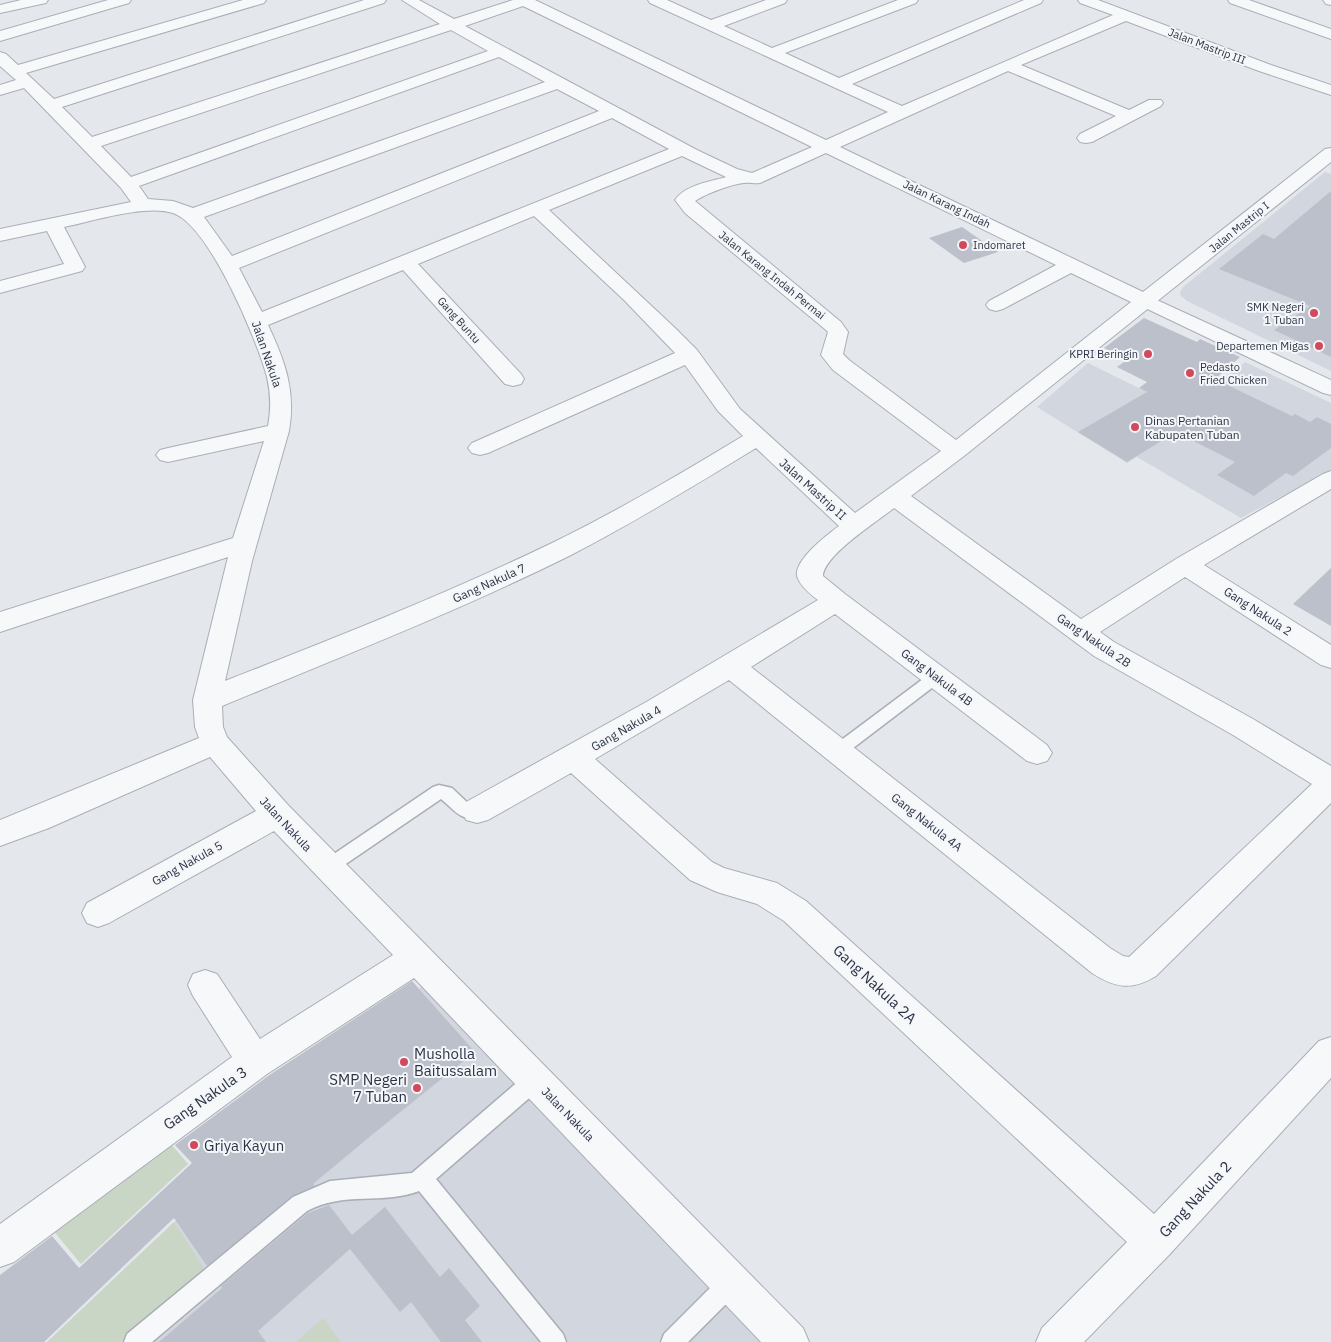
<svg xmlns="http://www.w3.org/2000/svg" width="1331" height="1342" font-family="'IBM Plex Sans',sans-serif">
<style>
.built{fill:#d2d6de}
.green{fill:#c9d6c5}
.building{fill:#bbc0ca}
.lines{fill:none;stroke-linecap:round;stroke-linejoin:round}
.service-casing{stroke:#a9aeb7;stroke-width:3}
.minor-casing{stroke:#a9aeb7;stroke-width:2}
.tertiary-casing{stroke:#a9aeb7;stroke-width:2}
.service{fill:#f7f8fa;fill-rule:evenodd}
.minor{fill:#f7f8fa;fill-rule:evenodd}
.tertiary{fill:#f7f8fa;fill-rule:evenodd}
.poi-dot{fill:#d1495b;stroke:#f4f6f9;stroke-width:2}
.labels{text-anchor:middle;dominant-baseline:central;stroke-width:4;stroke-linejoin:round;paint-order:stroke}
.far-street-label{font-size:11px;fill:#2b3445;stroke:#f4f6f9}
.far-poi-label{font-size:11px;fill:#2b3445;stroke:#f4f6f9;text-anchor:end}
.street-label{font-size:12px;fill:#2b3445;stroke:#f4f6f9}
.poi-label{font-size:12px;fill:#2b3445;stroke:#f4f6f9;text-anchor:start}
.near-street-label{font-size:15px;fill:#2b3445;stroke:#f4f6f9}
.near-poi-label{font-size:15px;fill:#2b3445;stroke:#f4f6f9;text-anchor:start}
</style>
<rect width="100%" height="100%" fill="#e4e7ec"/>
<g class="built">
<path d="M1325 172 1331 174V371L1187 301 1181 296 1180 293 1183 287Z"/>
<path d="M1245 362 1331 403V470L1241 518 1137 457 1127 463 1037 407 1088 363 1185 411Z"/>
<path d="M422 986 760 1342H47L74 1318Z"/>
</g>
<g class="green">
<path d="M165 1137 188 1164 81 1264 47 1223Z"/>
<path d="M174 1222 206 1271 119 1342H47Z"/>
<path d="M323 1318 341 1342H296Z"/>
</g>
<g class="building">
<path d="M1331 191V357L1274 330 1310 306 1219 269 1263 234 1274 239Z"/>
<path d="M962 227 998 252 964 263 929 238Z"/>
<path d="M1144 318 1197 342 1200 339 1240 357 1215 379 1292 416 1295 414 1310 422 1317 417 1331 424V448L1293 476 1286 473 1254 496 1217 475 1235 462 1176 432 1127 462 1078 432 1147 392 1139 388 1147 382 1117 367 1128 359 1104 348Z"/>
<path d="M1331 568V626L1293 604Z"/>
<path d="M412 981 475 1052 373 1134 313 1184 315 1186 292 1196 207 1266 174 1218 44 1342H0V1275L52 1236 79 1268 192 1163 175 1145 268 1076Z"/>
<path d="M329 1205 352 1235 385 1207 440 1277 449 1268 480 1306 465 1320 482 1342H441L411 1302 400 1312 350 1249 258 1331 266 1342H159L222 1288 221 1286 308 1213Z"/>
</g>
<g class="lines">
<defs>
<g id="service">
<path d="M936 671 941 673 944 677 941 681 844 755 838 757 832 755 830 751 832 747 931 673Z"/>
<path d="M439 785 452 788 471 806 477 804 483 806 485 811 483 816C461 823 457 812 441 799L334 872 328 874 322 872 319 867 322 862 433 787Z"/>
<path d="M535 1071 542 1073 545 1080 542 1087 436 1179 563 1334 566 1342H541L419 1191C383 1205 343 1191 307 1211L152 1342H124L127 1334 293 1197 330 1181 412 1173 528 1073Z"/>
<path d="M731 1272 739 1275 742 1283 739 1291 688 1342H661L664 1334 723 1275Z"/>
</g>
<g id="minor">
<path d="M21 0H48L46 3 0 13V5Z"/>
<path d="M108 0H131L129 3 0 41V31Z"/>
<path d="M243 0H266L264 3 26 73 54 99 364 0H386L384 3 62 107 92 137 440 24 402 0H419L454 19 513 0H535L826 140 888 112 650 3 648 0H667L711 20 766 0H787L785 3 724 26 772 48 898 0H918L916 3 785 53 839 78 1024 0H1043L1041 3 852 84 902 106 1113 15 1080 3 1078 0H1098L1271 65 1331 85V95L1259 71 1126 21 1021 65 1129 110 1149 100H1161L1163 103 1161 106 1092 142 1086 143 1080 142 1077 138 1080 134 1116 116 1008 71 840 147 1143 292 1325 149 1331 148V162L964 456 911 496 1081 619 1176 559 1323 474 1331 471V489L1204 565 1331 645V668L1321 665 1185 577 1100 632 1114 642 1253 719 1331 766V803L1156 976C1132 991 1115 988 1092 973L729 680 595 759 712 862 724 868 777 883 806 901 1154 1214 1319 1041 1331 1037V1078L1169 1255 1084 1342H1036L1042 1328 1127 1242 784 921 757 904 717 892 690 880 571 773 488 820 477 823 466 820 462 811 466 802 648 701 818 600C810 594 800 586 797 576 794 560 828 534 839 526L756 448C694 486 633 523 569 556 456 612 338 658 222 706L223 727 227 737 288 805 803 1328 809 1342H761L414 978 267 1074 14 1262 0 1267V1224L232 1057 193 996 188 985 193 974 205 970 217 974 260 1039 393 955 274 831 109 923 98 927 87 923 82 913 87 903 256 811 210 757 49 828 0 846V820L199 738 195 727 193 700 228 557 0 632V612L233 538 264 441 168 462 160 460 156 455 160 450 168 448 268 426C271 410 271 394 267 377 257 340 209 225 173 213 146 204 93 221 64 227L85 267 82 271 0 293V281L64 264 47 231 0 241V229L131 202 121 188 24 88 0 95V85L16 80 0 66V52L6 54 18 65ZM523 6 812 147 752 173 737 169 697 150 465 26ZM451 30 488 51 131 177 101 146ZM499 57 545 82 193 208 173 201 148 199 139 186ZM557 89 599 111 232 256 204 217ZM612 118 669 149 262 312 239 268ZM826 153 1056 265 989 301 986 305 989 309 996 311 1003 309 1071 273 1131 302 956 440 849 360 843 354 848 332 841 322 695 201C705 194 732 184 744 183 750 182 754 184 760 183ZM682 156 726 177C709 182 685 185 675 200L685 213 826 330 828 332 821 355 833 370 941 451 855 513 740 409 697 350 674 327 549 210ZM534 216 624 300 675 353 472 443 468 448 472 453 480 455 488 453 685 365 718 411 743 436C680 474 616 512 550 544 444 595 335 638 225 681L252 561 289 431C296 391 285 361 268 325L403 270 505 384 513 386 521 384 524 379 521 374 418 264ZM894 508 1094 656 1233 735 1312 784 1129 957 1123 956 1110 948 751 667 835 614 1027 761 1037 764 1047 761 1052 753 1047 745 845 594 823 576C824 555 878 521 894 508Z"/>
<path d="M1228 0H1249L1331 29V39L1230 3Z"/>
<path d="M1323 0H1331V5L1326 4Z"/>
</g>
<path id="tertiary" d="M1146 295 1331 380V395L1323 393 1139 305 1136 301 1139 297Z"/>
</defs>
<use href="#service" class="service-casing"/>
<use href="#minor" class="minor-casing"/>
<use href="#tertiary" class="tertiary-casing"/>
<use href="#service" class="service"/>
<use href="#minor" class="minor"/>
<use href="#tertiary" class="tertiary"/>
</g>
<g class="poi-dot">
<circle cx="963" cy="245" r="5"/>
<circle cx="1314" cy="313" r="5"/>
<circle cx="1319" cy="346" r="5"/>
<circle cx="1148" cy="354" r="5"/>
<circle cx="1190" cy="373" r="5"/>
<circle cx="1135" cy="427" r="5"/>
<circle cx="404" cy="1062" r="5"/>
<circle cx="417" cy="1088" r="5"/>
<circle cx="194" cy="1145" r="5"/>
</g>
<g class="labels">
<g class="far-street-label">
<text transform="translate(1207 46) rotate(21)">Jalan Mastrip III</text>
<text transform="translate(947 204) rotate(26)">Jalan Karang Indah</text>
<text transform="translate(1239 227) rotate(-39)">Jalan Mastrip I</text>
<text transform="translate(772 275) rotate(39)">Jalan Karang Indah Permai</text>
<text transform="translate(459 320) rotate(48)">Gang Buntu</text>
</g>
<g class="far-poi-label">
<text x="973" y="245" text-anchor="start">Indomaret</text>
<text x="1304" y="307">SMK Negeri<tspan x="1304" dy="13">1 Tuban</tspan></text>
<text x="1309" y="346">Departemen Migas</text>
<text x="1138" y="354">KPRI Beringin</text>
<text x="1200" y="367" text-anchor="start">Pedasto<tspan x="1200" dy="13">Fried Chicken</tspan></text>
</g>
<g class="street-label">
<text transform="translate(267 354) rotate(71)">Jalan Nakula</text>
<text transform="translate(813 489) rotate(42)">Jalan Mastrip II</text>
<text transform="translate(489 583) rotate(-24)">Gang Nakula 7</text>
<text transform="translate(1258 611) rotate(33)">Gang Nakula 2</text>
<text transform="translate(1094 640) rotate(34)">Gang Nakula 2B</text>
<text transform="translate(937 677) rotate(37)">Gang Nakula 4B</text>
<text transform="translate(626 728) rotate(-30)">Gang Nakula 4</text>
<text transform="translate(927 822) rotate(38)">Gang Nakula 4A</text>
<text transform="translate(286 824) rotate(47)">Jalan Nakula</text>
<text transform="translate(187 863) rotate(-29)">Gang Nakula 5</text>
<text transform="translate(568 1114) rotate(46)">Jalan Nakula</text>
</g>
<g class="poi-label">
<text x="1145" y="420">Dinas Pertanian<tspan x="1145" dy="14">Kabupaten Tuban</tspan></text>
</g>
<g class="near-street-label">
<text transform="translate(875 984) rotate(43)">Gang Nakula 2A</text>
<text transform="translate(205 1098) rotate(-35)">Gang Nakula 3</text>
<text transform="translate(1195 1199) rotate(-47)">Gang Nakula 2</text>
</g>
<g class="near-poi-label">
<text x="414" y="1053">Musholla<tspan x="414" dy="17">Baitussalam</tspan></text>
<text x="407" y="1079" text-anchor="end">SMP Negeri<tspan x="407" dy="17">7 Tuban</tspan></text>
<text x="204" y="1145">Griya Kayun</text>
</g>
</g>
</svg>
